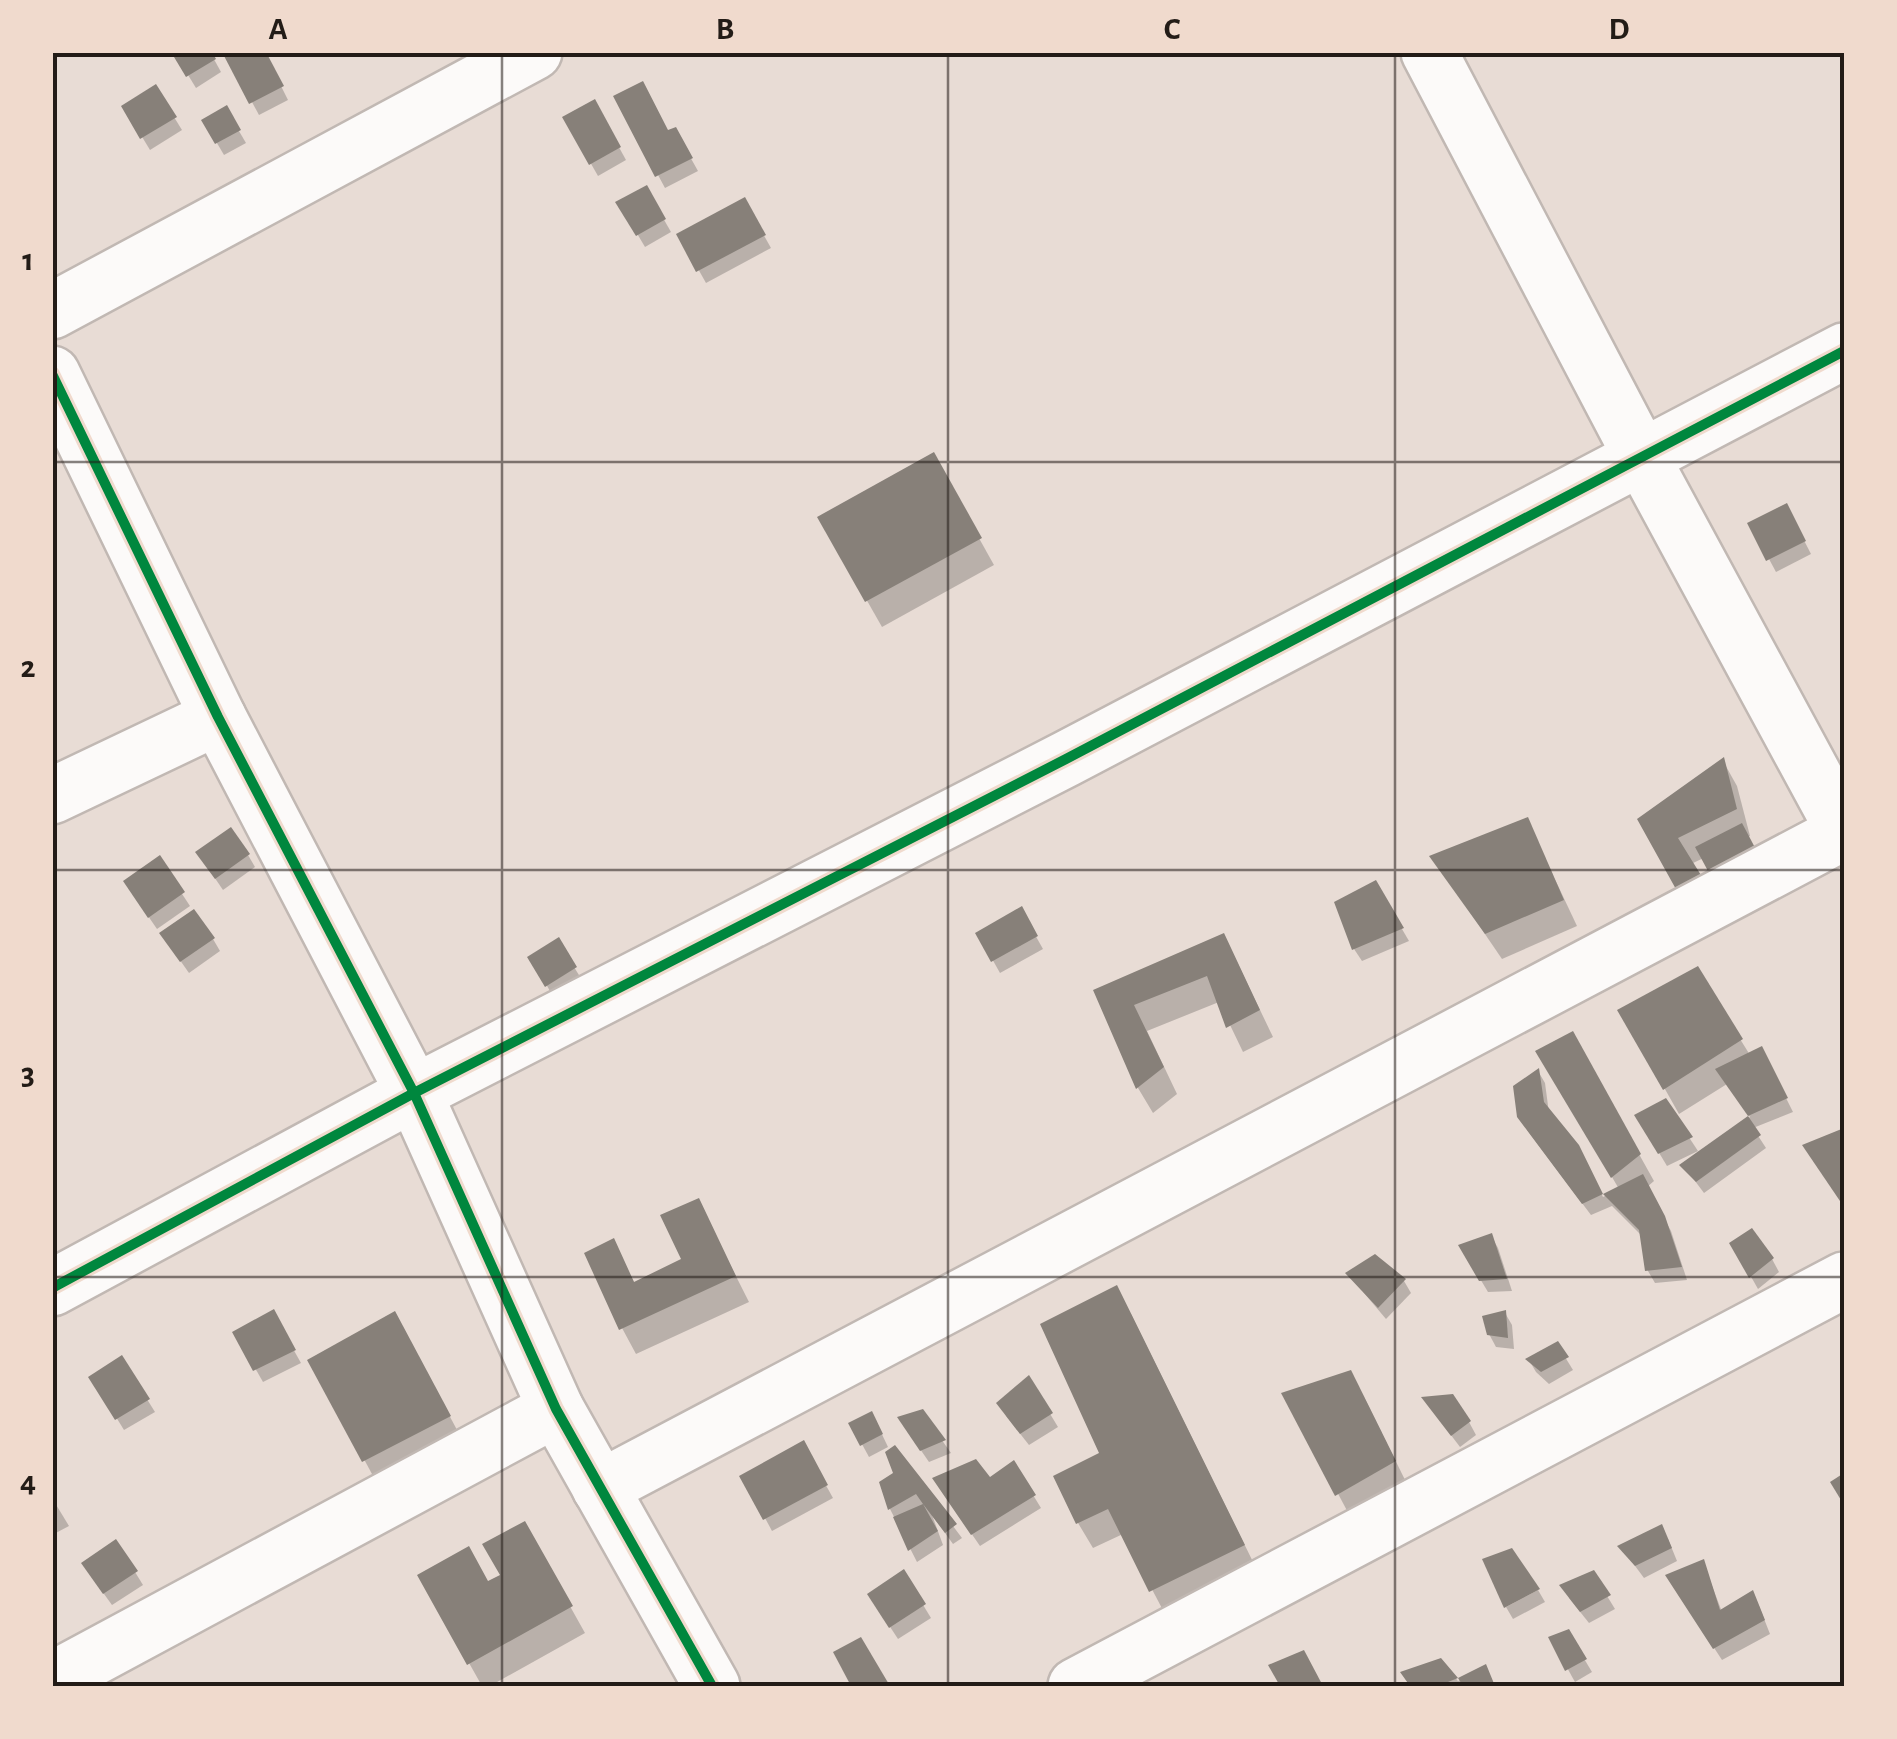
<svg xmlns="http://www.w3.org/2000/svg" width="1897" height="1739" font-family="'Alegreya Sans',sans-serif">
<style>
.shadow{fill:#0003}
.building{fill:#878079}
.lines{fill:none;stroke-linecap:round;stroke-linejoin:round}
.minor-casing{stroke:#c1b8b3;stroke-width:60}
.minor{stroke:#fcfaf9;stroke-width:55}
.cycleway-casing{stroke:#f0dacd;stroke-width:16}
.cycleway{stroke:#00873e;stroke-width:10}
.grid{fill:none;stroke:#231c17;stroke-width:2.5;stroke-opacity:0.55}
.neatline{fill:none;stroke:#231c17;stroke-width:4}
.grid-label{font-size:32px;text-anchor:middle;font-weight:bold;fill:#231c17}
</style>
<rect width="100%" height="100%" fill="#e8dcd5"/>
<g class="shadow">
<path d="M174 52H210L221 72 196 88Z"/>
<path d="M225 52H264L288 100 259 115Z"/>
<path d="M156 88 182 130 150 150 124 107Z"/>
<path d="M616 97 667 133 675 130 698 171 665 188Z"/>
<path d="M594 102 626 160 598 176 565 118Z"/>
<path d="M226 109 246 143 224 155 204 121Z"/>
<path d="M646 188 671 232 645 247 619 203Z"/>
<path d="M744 200 771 248 706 283 679 235Z"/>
<path d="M933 456 994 565 882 627 820 518Z"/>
<path d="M1793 519 1811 554 1776 572 1769 559Z"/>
<path d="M1723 761 1737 786 1750 836 1691 864 1640 819Z"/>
<path d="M1527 820 1577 926 1502 959 1433 858Z"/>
<path d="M248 855 255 867 223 890 206 865Z"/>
<path d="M159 859 190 906 157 929 133 894Z"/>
<path d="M1375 883 1409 941 1362 961 1354 949Z"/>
<path d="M1021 910 1043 949 1000 973 978 934Z"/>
<path d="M213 939 220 951 189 973 170 946Z"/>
<path d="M558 941 582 980 554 998 531 958Z"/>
<path d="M1237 962 1273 1037 1243 1052 1219 1002 1147 1031 1177 1094 1153 1113 1138 1088 1096 991Z"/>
<path d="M1697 970 1750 1055 1768 1062 1793 1112 1753 1128 1766 1148 1704 1193 1683 1165 1750 1117 1727 1084 1679 1114 1621 1011Z"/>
<path d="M1572 1034 1654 1181 1647 1187 1671 1231 1687 1280 1655 1283 1648 1271 1642 1236 1612 1206 1591 1215 1527 1130 1538 1071 1545 1083 1549 1113 1585 1161 1603 1197 1619 1189 1539 1052Z"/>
<path d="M1665 1101 1698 1151 1667 1166 1637 1116Z"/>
<path d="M698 1201 749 1302 636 1354 622 1328 613 1242 635 1284 685 1261Z"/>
<path d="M1491 1236 1498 1248 1512 1291 1488 1292 1461 1247Z"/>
<path d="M1732 1243 1772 1259 1779 1272 1758 1289Z"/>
<path d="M1348 1274 1404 1281 1411 1293 1386 1319Z"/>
<path d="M273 1313 301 1363 263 1382 235 1333Z"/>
<path d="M1505 1313 1512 1325 1514 1349 1496 1347 1489 1334Z"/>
<path d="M1131 1314 1258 1572 1166 1616 1123 1534 1093 1548 1078 1523 1102 1454Z"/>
<path d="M409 1340 464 1443 379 1487 311 1361Z"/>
<path d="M1557 1344 1573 1370 1549 1384 1536 1372 1529 1360Z"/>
<path d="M122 1359 155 1412 124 1430 92 1378Z"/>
<path d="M1029 1379 1058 1427 1029 1445 1006 1416Z"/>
<path d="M1285 1394 1365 1399 1409 1488 1352 1520Z"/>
<path d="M1432 1410 1469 1422 1476 1435 1460 1447Z"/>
<path d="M922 1412 951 1453 929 1462 907 1430Z"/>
<path d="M851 1424 878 1426 888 1447 869 1457Z"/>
<path d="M803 1444 833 1498 772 1531 743 1477Z"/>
<path d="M894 1448 962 1538 953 1544 932 1515 943 1545 917 1562 890 1509 882 1483 896 1475Z"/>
<path d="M1014 1464 1041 1508 980 1546 942 1491 989 1480Z"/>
<path d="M52 1498 69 1526 52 1535Z"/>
<path d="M524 1524 585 1633 490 1686H482L420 1576 488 1584 503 1576Z"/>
<path d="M1668 1539 1677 1561 1644 1578 1621 1547Z"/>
<path d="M1703 1562 1722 1612 1759 1606 1770 1634 1722 1660 1675 1588Z"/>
<path d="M135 1572 143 1585 112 1605 91 1576Z"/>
<path d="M903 1572 931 1618 898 1639 877 1607Z"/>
<path d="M1593 1573 1615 1609 1589 1623 1569 1598Z"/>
<path d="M1538 1590 1545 1602 1513 1619 1506 1607Z"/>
<path d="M1568 1632 1592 1672 1575 1682 1551 1639Z"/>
<path d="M1440 1661 1458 1681 1485 1667 1495 1686H1412L1404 1673Z"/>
</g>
<g class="building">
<path d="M171 52H212L216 59 186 77Z"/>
<path d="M222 52H266L284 86 249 104Z"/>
<path d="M643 81 668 130 676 127 693 158 655 177 613 96Z"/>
<path d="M156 84 177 117 140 139 121 106Z"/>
<path d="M595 99 621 147 589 165 562 117Z"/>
<path d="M227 105 241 130 215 144 201 120Z"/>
<path d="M647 185 666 219 636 236 615 202Z"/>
<path d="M745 197 766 235 696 272 676 234Z"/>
<path d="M934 452 982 538 865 602 817 517Z"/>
<path d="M1787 503 1806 541 1766 561 1747 523Z"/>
<path d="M1724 757 1737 809 1678 838 1704 880 1677 891 1637 819Z"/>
<path d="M1528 817 1564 900 1485 934 1429 856Z"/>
<path d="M1742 823 1761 859 1714 882 1695 847Z"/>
<path d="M231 827 250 854 215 879 195 852Z"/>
<path d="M160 855 185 892 148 918 123 881Z"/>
<path d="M1376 880 1404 928 1352 950 1334 902Z"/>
<path d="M1022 906 1038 936 991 962 975 933Z"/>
<path d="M194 909 215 938 180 962 159 933Z"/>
<path d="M1224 933 1260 1010 1226 1028 1207 976 1134 1005 1164 1067 1136 1089 1093 990Z"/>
<path d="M559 937 577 967 545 987 527 957Z"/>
<path d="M1698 966 1743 1039 1663 1090 1617 1010Z"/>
<path d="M1573 1031 1641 1154 1611 1178 1535 1051Z"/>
<path d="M1762 1046 1788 1098 1748 1116 1715 1069Z"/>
<path d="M1539 1068 1544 1102 1579 1145 1603 1194 1582 1204 1517 1117 1513 1086Z"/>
<path d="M1666 1098 1693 1137 1658 1154 1634 1115Z"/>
<path d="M1748 1116 1761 1135 1696 1182 1679 1165Z"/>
<path d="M1844 1128V1202L1842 1204 1802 1145Z"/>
<path d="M1643 1174 1665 1216 1682 1267 1645 1271 1639 1230 1603 1194Z"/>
<path d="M699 1198 736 1276 619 1330 584 1253 614 1238 634 1282 681 1259 660 1215Z"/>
<path d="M1752 1228 1774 1258 1749 1278 1729 1243Z"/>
<path d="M1492 1233 1507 1279 1479 1281 1458 1245Z"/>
<path d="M1375 1254 1406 1279 1378 1308 1345 1273Z"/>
<path d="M1117 1285 1245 1545 1149 1592 1108 1509 1076 1524 1053 1476 1099 1453 1040 1324Z"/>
<path d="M274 1309 296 1350 253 1371 232 1332Z"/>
<path d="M1506 1310 1508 1338 1487 1335 1482 1316Z"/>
<path d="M395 1311 451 1416 362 1462 307 1360Z"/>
<path d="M1558 1341 1569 1357 1541 1372 1525 1359Z"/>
<path d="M122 1355 150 1399 115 1420 88 1377Z"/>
<path d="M1351 1370 1396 1461 1335 1496 1281 1393Z"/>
<path d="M1029 1375 1053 1413 1020 1434 996 1403Z"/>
<path d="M1453 1394 1471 1421 1451 1436 1421 1397Z"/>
<path d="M923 1409 946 1440 920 1451 897 1417Z"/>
<path d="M872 1411 883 1434 860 1446 848 1423Z"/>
<path d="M804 1440 828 1485 763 1520 739 1476Z"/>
<path d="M895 1445 957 1524 945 1533 923 1504 938 1531 908 1551 893 1517 923 1504 916 1494 888 1510 879 1482 893 1473 885 1452Z"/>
<path d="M976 1459 990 1477 1014 1460 1036 1495 971 1535 932 1478Z"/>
<path d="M1844 1473V1505L1830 1482Z"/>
<path d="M525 1521 573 1606 467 1665 417 1575 469 1546 488 1581 500 1575 482 1544Z"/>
<path d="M1662 1524 1672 1548 1635 1566 1617 1546Z"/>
<path d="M116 1539 138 1571 103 1594 81 1563Z"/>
<path d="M1512 1548 1540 1589 1504 1608 1482 1559Z"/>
<path d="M1704 1559 1720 1610 1753 1590 1765 1620 1713 1649 1665 1575Z"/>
<path d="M904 1569 926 1604 889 1628 867 1594Z"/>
<path d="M1594 1570 1611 1595 1580 1612 1559 1585Z"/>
<path d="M1569 1629 1587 1659 1565 1671 1548 1637Z"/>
<path d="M861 1637 890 1686H851L833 1652Z"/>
<path d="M1304 1650 1323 1686H1280L1268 1665Z"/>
<path d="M1441 1658 1458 1678 1486 1664 1495 1686H1463L1458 1678 1438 1686H1410L1400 1672Z"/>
</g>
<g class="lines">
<defs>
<g id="minor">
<path d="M1429 52 1641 456 1844 831"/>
<path d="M52 311 534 52"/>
<path d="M52 374 218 717 414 1093 556 1409 712 1686"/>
<path d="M52 796 218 717"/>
<path d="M52 1288 414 1093 1066 759 1844 351"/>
<path d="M600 1488 1844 832"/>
<path d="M52 1680 556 1409"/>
<path d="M1076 1686 1844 1280"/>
</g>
</defs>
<use href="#minor" class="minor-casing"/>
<use href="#minor" class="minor"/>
<defs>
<g id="cycleway">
<path d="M52 374 218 717 414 1093 556 1409 712 1686"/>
<path d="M52 1288 414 1093 1066 759 1844 351"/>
</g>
</defs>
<use href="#cycleway" class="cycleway-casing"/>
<use href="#cycleway" class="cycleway"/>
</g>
<path class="grid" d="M502 52V1686M948 52V1686M1395 52V1686M52 462H1844M52 870H1844M52 1277H1844"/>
<rect width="1897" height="1739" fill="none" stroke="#f0dacd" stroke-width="110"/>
<rect x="55" y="55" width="1787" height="1629" class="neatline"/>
<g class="grid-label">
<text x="278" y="39">A</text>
<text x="725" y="39">B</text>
<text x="1172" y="39">C</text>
<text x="1619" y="39">D</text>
<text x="28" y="270">1</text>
<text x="28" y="677">2</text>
<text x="28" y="1084">3</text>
<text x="28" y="1492">4</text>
</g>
</svg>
